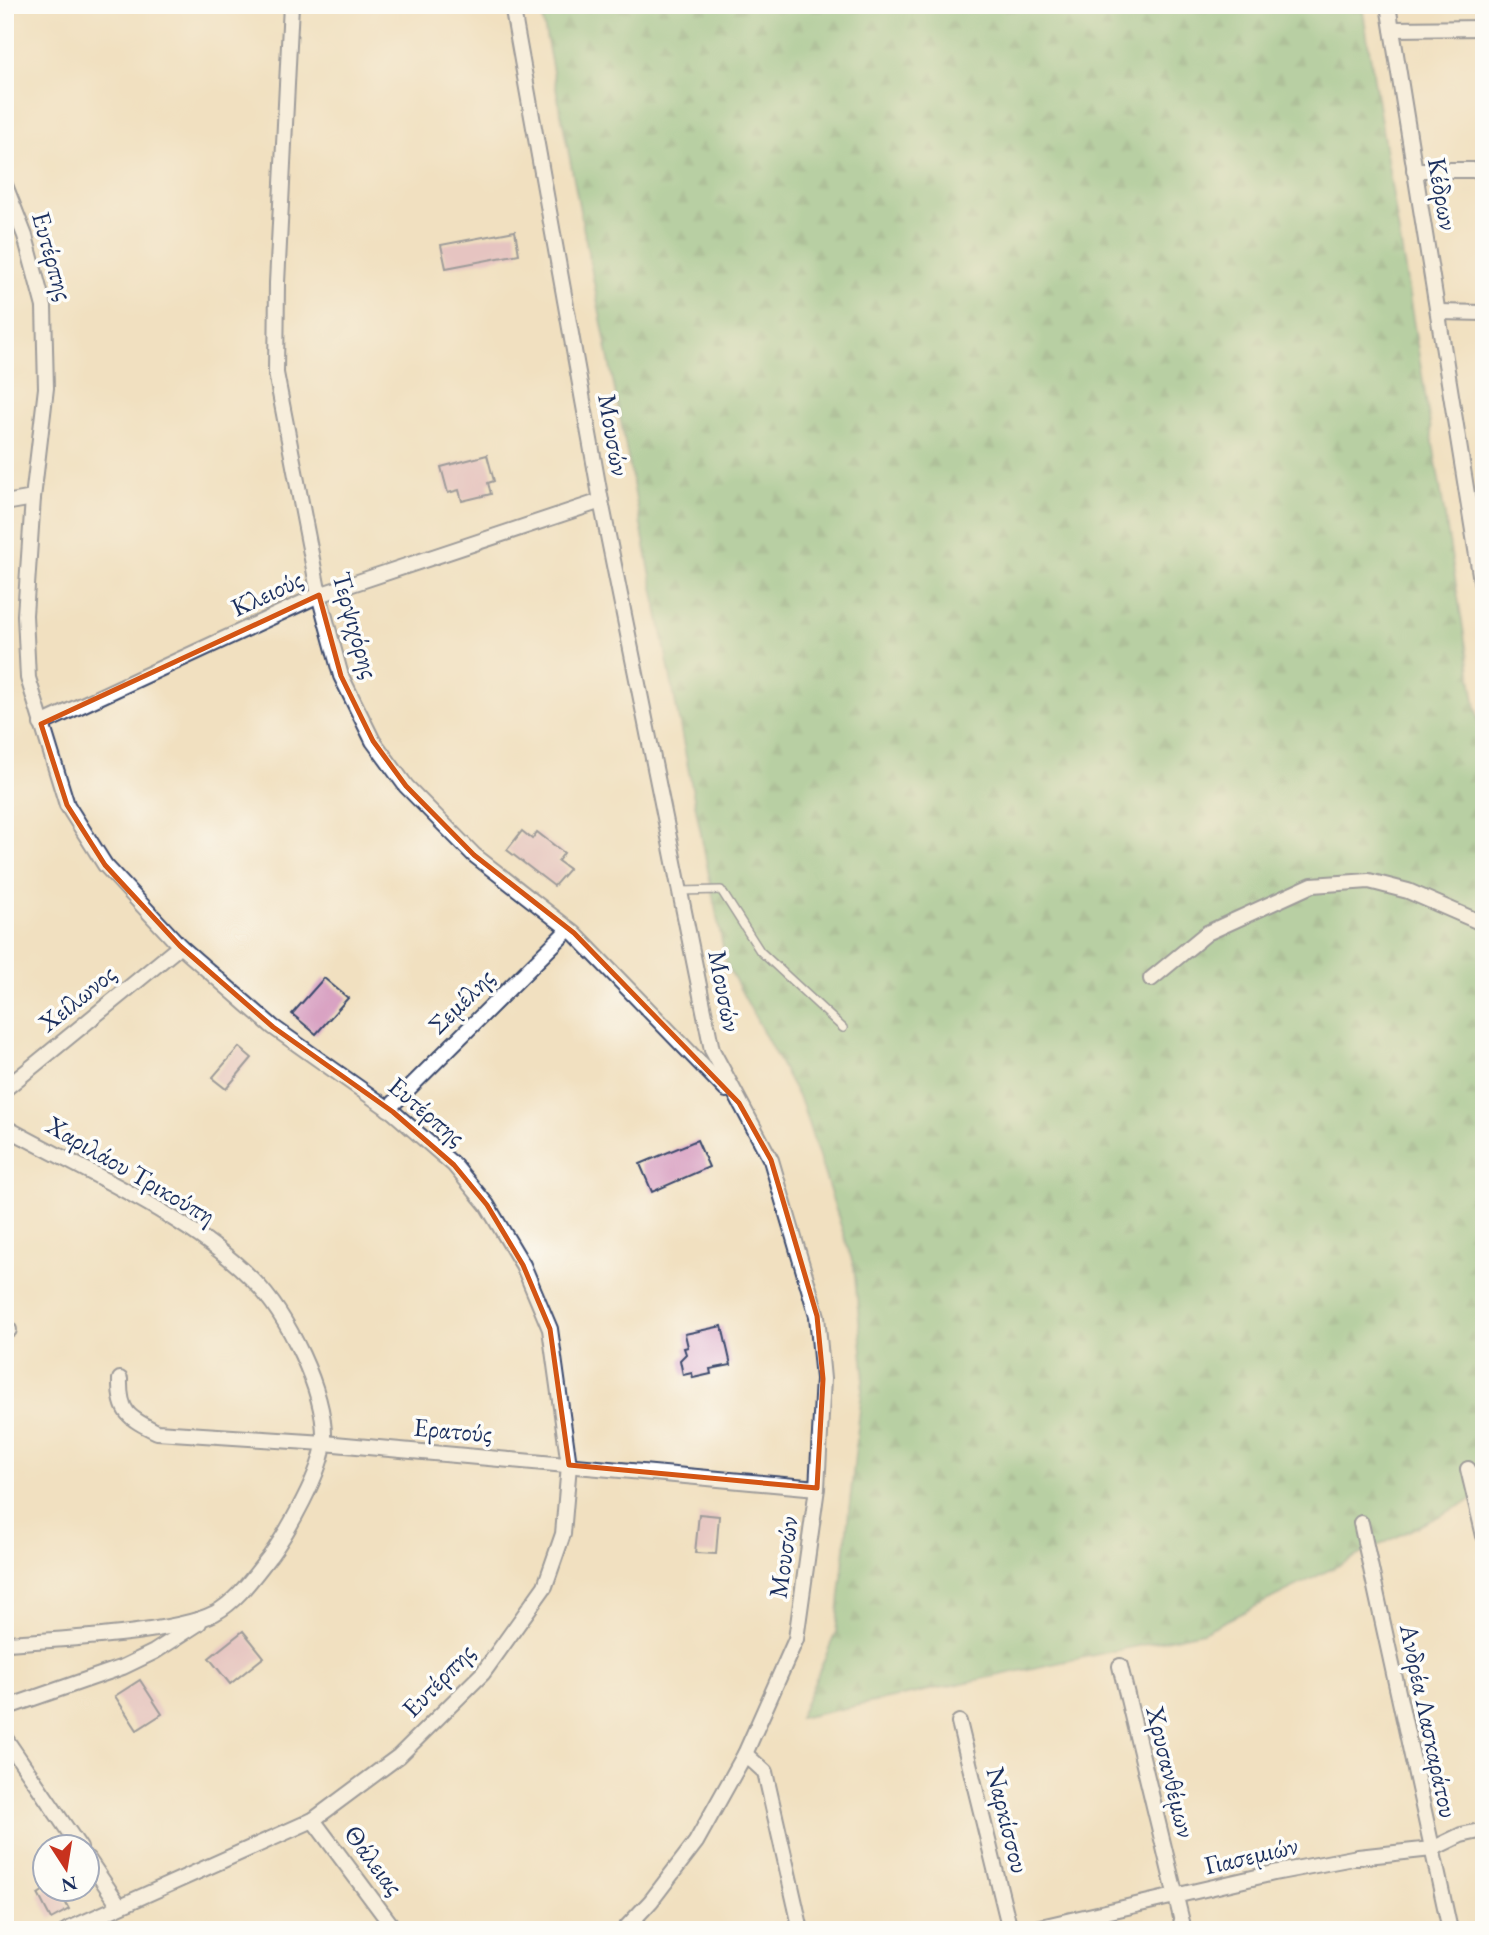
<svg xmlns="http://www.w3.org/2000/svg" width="1489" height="1935" font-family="'EB Garamond',serif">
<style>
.forest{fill:url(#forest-firs);stroke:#47756f;stroke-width:2}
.building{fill:#d9a3c3}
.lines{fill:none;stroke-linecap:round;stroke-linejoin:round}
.service-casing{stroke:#3b4a6d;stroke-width:10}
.minor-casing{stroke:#3b4a6d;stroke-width:18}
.service{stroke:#fff;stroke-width:7}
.minor{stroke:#fff;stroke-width:14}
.marked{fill:none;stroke:#d45514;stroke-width:5;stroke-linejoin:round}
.labels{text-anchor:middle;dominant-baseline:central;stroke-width:7;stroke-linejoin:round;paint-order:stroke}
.street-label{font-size:26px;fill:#1b2f5e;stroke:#fdfcf7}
</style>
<defs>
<pattern id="forest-firs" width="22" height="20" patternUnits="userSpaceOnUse" patternTransform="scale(1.75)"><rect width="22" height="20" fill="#73bb80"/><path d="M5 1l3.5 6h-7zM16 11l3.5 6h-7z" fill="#5e986c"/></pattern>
</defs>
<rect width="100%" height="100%" fill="#fdfcf7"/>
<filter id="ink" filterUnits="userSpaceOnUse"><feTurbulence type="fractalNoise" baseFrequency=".0143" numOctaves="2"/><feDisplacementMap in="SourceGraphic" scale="14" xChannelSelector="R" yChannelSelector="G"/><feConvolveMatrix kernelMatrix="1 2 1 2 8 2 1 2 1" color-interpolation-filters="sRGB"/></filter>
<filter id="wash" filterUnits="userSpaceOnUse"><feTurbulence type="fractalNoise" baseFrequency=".00686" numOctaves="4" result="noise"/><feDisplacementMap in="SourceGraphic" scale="28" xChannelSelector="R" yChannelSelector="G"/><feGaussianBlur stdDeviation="1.57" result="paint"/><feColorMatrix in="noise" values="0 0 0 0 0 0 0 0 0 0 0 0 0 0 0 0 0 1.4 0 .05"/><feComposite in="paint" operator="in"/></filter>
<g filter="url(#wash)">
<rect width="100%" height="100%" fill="#f1e0c0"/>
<path class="forest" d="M540 5H1362L1484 757V1494L1203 1632 799 1718 836 1632 864 1371 854 1267 802 1104 726 963Z"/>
<g id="blocks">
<g class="building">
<path d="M515 231 519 254 446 268 441 245Z"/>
<path d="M487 455 494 481 488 483 491 494 462 501 459 490 448 493 441 467Z"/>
<path d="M522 831 532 839 537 832 564 853 558 861 569 869 554 886 507 850Z"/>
<path d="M324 978 348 998 316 1034 292 1014Z"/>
<path d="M239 1047 252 1058 226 1089 212 1078Z"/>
<path d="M697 1140 709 1167 652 1192 640 1164Z"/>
<path d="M722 1326 731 1365 710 1369 711 1374 693 1378 692 1373 683 1375 680 1360 686 1354 684 1348 688 1347 685 1334Z"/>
<path d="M699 1514 719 1516 716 1554 695 1553Z"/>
<path d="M243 1631 264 1657 230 1684 209 1658Z"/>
<path d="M140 1680 162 1714 137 1730 115 1696Z"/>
<path d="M46 1889H58L69 1909 51 1919 38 1894Z"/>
</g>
</g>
</g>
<g filter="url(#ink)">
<use href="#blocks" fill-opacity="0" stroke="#3b4a6d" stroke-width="2"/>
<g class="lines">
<defs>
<path id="service" d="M680 891 721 890 760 951 843 1028"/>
<g id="minor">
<path d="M291 5 277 283 276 373 319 595 341 676 373 741 406 786 474 855 574 933 726 1090"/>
<path d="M512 5 601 501 712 1050 771 1160 817 1316 823 1379 817 1488 796 1639 745 1754 696 1842 651 1901 624 1930"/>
<path d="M1388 5 1484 599"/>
<path d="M1392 29 1484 28"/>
<path d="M1414 170H1484"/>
<path d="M5 185 25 236 44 307 46 388 33 498 25 615 28 678 67 805 105 865 180 946 273 1027 393 1112 454 1165 487 1205 523 1265 550 1329 569 1465 563 1534 545 1586 483 1673 399 1756 313 1820 67 1930"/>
<path d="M1439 312 1484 313"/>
<path d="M5 503 33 498"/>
<path d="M41 724 319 595 601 501"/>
<path d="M1151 979 1207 933 1312 885 1369 881 1408 891 1484 924"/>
<path d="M5 1089 180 946"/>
<path d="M388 1109 569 929"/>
<path d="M5 1127C84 1171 190 1216 253 1280 287 1314 326 1392 324 1441 323 1470 287 1533 270 1556 254 1576 238 1600 215 1613 175 1634 54 1640 5 1643"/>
<path d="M5 1331 9 1330"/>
<path d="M120 1379C119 1412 128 1418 157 1432L324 1443 817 1488"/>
<path d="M1468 1469 1484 1536"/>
<path d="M1361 1523 1450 1930"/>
<path d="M1120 1666 1184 1930"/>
<path d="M5 1708 123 1667 154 1652 199 1623"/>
<path d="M959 1722 1010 1930"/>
<path d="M5 1738 80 1848"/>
<path d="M745 1754 765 1772 801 1930"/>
<path d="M313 1820 395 1930"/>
<path d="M88 1859 119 1905"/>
<path d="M1028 1930 1274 1873 1358 1857 1432 1849 1461 1835 1484 1830"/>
</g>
</defs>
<use href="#service" class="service-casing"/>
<use href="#minor" class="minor-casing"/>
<use href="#service" class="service"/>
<use href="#minor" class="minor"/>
</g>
</g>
<path d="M0 0H1489V1935H0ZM319 595 341 676 373 741 406 786 474 855 574 933 739 1103 771 1160 817 1316 823 1379 817 1488 569 1465 550 1329 523 1265 487 1205 454 1165 393 1112 273 1027 180 946 105 865 67 805 41 724Z" fill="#f1e0c0" fill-opacity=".55" fill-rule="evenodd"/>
<path class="marked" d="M319 595 341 676 373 741 406 786 474 855 574 933 739 1103 771 1160 817 1316 823 1379 817 1488 569 1465 550 1329 523 1265 487 1205 454 1165 393 1112 273 1027 180 946 105 865 67 805 41 724Z"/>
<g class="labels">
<g class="street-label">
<text transform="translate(1443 194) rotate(80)">Κέδρων</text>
<text transform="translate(53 256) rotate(74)">Ευτέρπης</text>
<text transform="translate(614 435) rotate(80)">Μουσών</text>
<text transform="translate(267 593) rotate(-25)">Κλειούς</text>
<text transform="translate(356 625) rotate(74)">Τερψιχόρης</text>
<text transform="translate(725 991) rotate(79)">Μουσών</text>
<text transform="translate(77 998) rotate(-39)">Χείλωνος</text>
<text transform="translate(461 1001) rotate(-45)">Σεμέλης</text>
<text transform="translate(427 1111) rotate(40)">Ευτέρπης</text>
<text transform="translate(131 1170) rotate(30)">Χαριλάου Τρικούπη</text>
<text transform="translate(453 1430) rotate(5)">Ερατούς</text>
<text transform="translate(783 1557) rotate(-82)">Μουσών</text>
<text transform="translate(438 1680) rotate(-46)">Ευτέρπης</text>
<text transform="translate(1429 1721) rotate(78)">Ανδρέα Λασκαράτου</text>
<text transform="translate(1171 1772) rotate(76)">Χρυσανθέμων</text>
<text transform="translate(1008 1820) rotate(76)">Ναρκίσσου</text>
<text transform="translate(1251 1855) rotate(-13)">Γιασεμιών</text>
<text transform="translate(374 1860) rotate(53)">Θάλειας</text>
</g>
</g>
<rect width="1489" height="1935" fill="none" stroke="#fdfcf7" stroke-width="28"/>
<g transform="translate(66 1868) rotate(168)"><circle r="33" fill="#fdfcf7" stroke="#a3aaba" stroke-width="2"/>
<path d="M0-5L12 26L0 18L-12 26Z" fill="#c8321e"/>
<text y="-10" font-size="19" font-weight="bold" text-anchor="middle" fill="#1b2f5e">N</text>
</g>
</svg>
